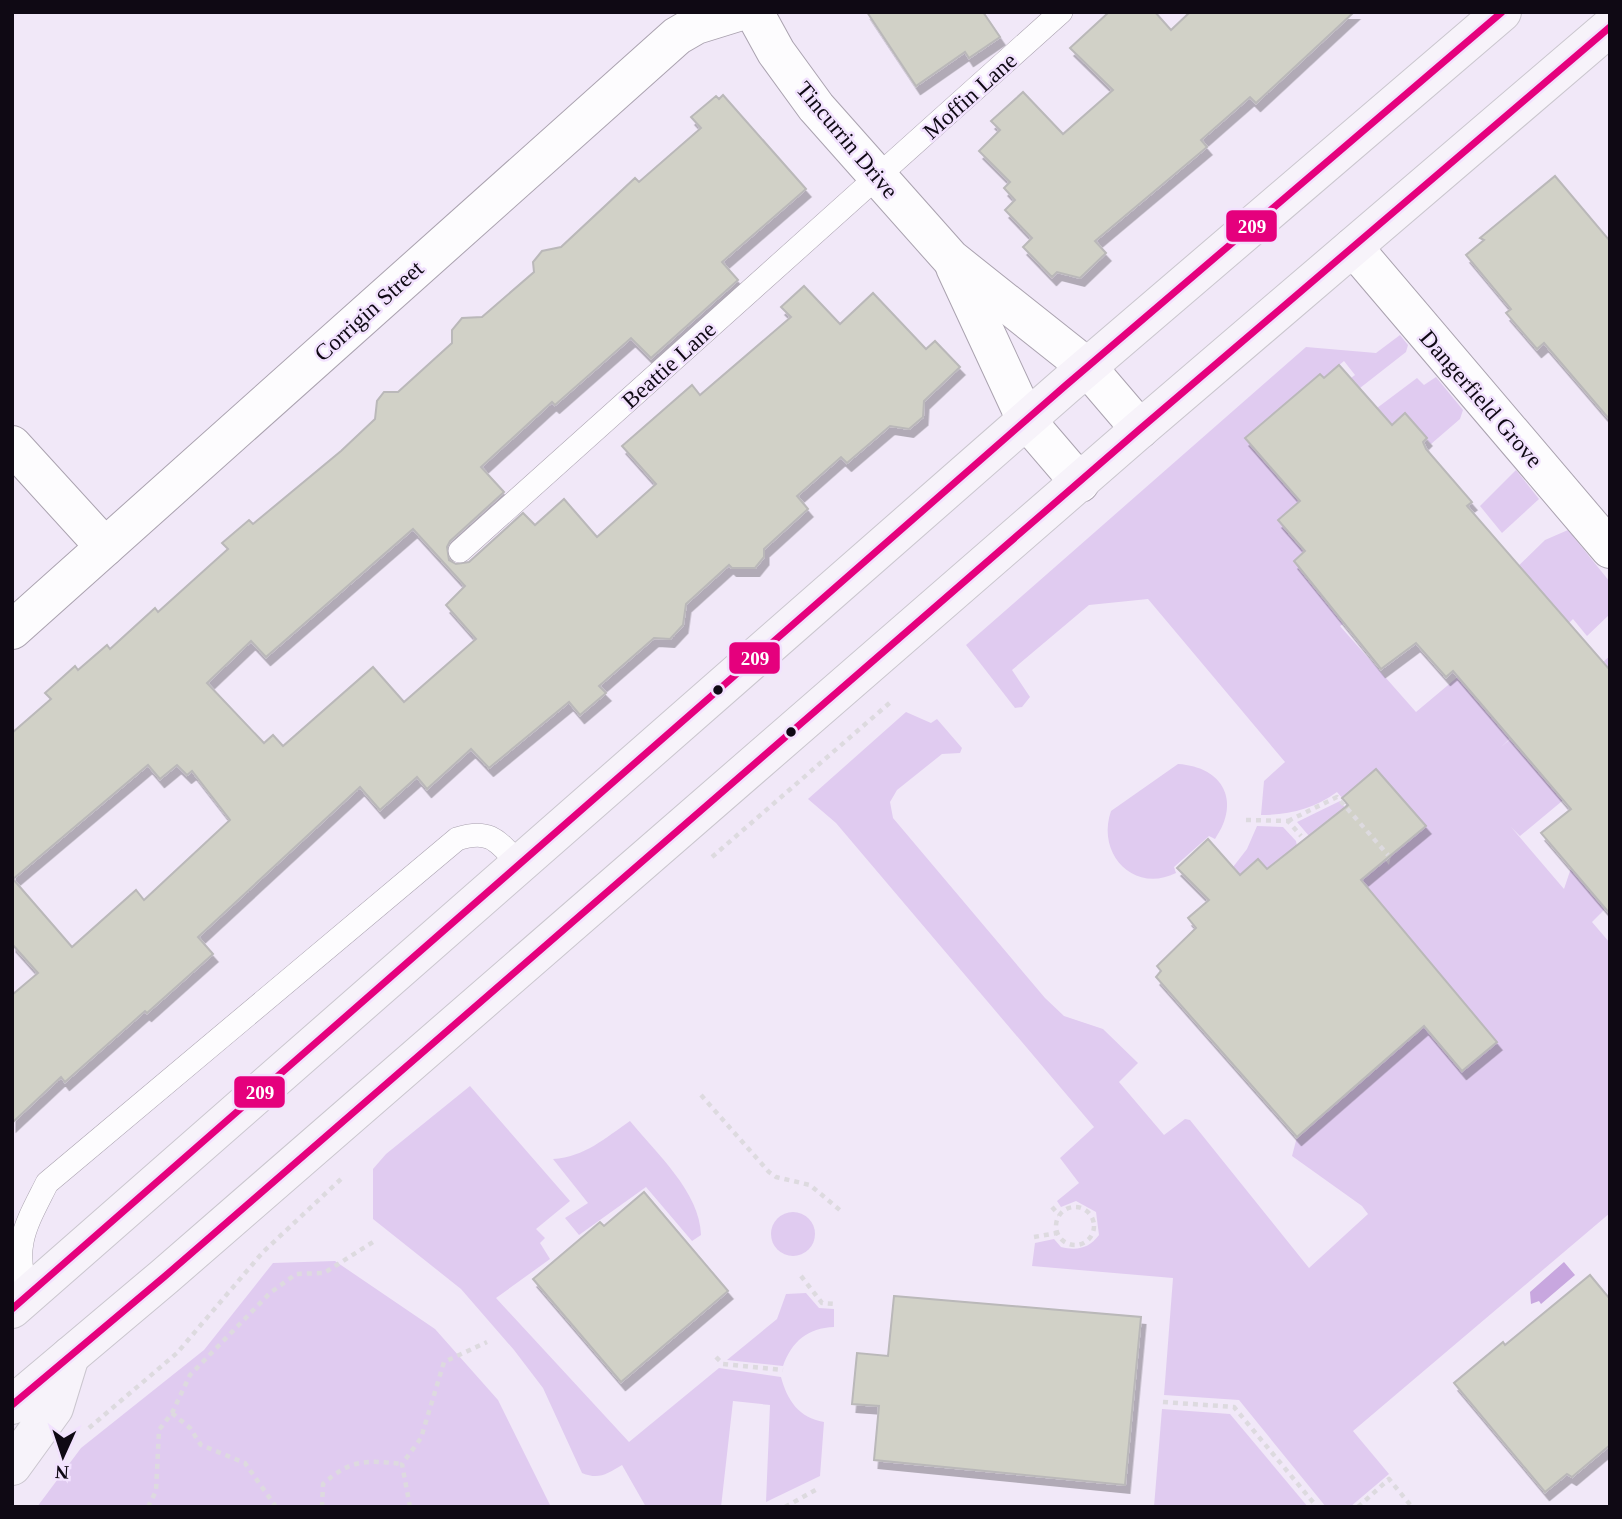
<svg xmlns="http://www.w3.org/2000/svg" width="1622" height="1519" font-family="'Times New Roman',serif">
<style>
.green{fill:#e0cbf0}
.water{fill:#c8a7df}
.building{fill:#d1d1c7;stroke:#bab8b9;stroke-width:2;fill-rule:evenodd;filter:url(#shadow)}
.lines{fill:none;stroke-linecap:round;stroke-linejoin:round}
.lane-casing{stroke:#aaa2af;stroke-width:24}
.street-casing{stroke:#aaa2af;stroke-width:40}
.primary-casing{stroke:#cac6ce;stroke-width:40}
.path{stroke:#dddadf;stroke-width:4.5;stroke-dasharray:5 5;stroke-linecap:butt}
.lane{stroke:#fdfcfe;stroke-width:23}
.street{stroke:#fdfcfe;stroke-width:38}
.primary{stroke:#f7f3fa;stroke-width:38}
.bus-1-casing{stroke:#f2e2fe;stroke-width:12}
.bus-1{stroke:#e5007d;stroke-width:7}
.bus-dot{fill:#0f0914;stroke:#f2e2fe;stroke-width:2.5}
.labels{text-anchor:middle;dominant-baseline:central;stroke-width:5;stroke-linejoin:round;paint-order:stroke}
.street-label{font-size:23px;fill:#0f0914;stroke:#f2e2fe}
.line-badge{stroke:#f2e2fe;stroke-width:2.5}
.badge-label{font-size:19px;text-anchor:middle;font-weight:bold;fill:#fff}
</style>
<defs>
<filter id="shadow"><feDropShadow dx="4.5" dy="8" stdDeviation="0" flood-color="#0004"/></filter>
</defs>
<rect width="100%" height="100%" fill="#f1e8f8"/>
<g class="green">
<path d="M1400 335 1408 345 1406 352 1360 388 1351 378 1355 375 1344 361 1324 378 1320 374 1246 438 1382 414 1377 408 1417 378 1424 385 1436 377 1463 410 1460 419 1431 444 1405 413 1278 520 1305 552 1294 561 1345 623 1340 626 1416 712 1522 623 1509 575 1545 540 1568 530 1610 582V614L1587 636 1573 619 1569 623 1554 606 1463 683 1507 735 1529 717 1531 719 1501 747 1610 656V678L1600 674 1515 745 1558 794 1580 776 1585 782 1520 836 1511 827 1564 889 1571 868 1597 900 1610 904 1592 922 1610 943V1213L1353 1431 1389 1474 1350 1507H1326L1239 1400 1164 1395 1173 1278 1032 1266 1035 1243 1054 1239 1061 1247C1078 1251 1089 1248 1099 1235L1096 1212 1076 1201 1061 1207 1057 1201 1079 1183 1060 1158 1094 1127 836 823 808 799 906 712 931 723 937 719 962 748 960 753 942 754 897 790 890 802 893 818 1045 998 1064 1016 1103 1029 1138 1063 1119 1082 1164 1135 1185 1119 1190 1120 1309 1268 1368 1214 1362 1206 1292 1156 1297 1137 1424 1026 1462 1070 1497 1042 1321 833 1309 836 1297 822 1340 801 1389 865 1391 855 1426 826 1376 769 1342 798 1337 792C1314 809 1289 815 1261 815L1264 781 1285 762 1148 599 1089 605 1012 670 1030 697 1022 707 1015 708 966 645 1306 347 1376 353Z"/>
<path d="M1516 470 1539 499 1502 533 1480 506Z"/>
<path d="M1178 764C1224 767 1241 802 1215 839L1209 836 1174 867 1176 873C1134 894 1096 854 1111 811Z"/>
<path d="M1257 826 1283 827 1296 841 1297 846 1272 874 1258 859 1240 875 1233 867 1247 849Z"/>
<path d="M470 1086 570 1201 536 1229 545 1238 540 1243 550 1259 496 1298 629 1442 719 1368 781 1377C787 1400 799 1418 824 1422L820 1476 766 1502 770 1405 733 1401 721 1507H646L622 1465C607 1474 599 1480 582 1473L543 1388 514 1350 461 1289 373 1219V1169L386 1154Z"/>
<path d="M630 1121C656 1153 700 1192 701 1235L692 1241 646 1187 579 1235 565 1218 588 1203 553 1159C585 1157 605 1138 630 1121Z"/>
<circle cx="793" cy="1234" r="22"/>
<path d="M335 1261 435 1329 498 1400 551 1507H37L81 1448 204 1350 273 1263Z"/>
<path d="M806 1293 819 1308 834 1309V1327C808 1328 792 1341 783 1366L727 1360 777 1319 786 1294Z"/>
<path d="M1162 1409 1230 1414 1308 1507H1154Z"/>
</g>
<path class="water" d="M1564 1262 1575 1275 1541 1304 1539 1301 1531 1304 1530 1292Z"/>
<g class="building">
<path d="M867 12H983L1000 37 969 58 965 52 916 86Z"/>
<path d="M1109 12H1155L1171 30 1190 12H1354L1256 103 1250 97 1201 140 1207 147 1095 241 1106 253 1080 278 1057 272 1052 277 1023 247 1032 238 1005 210 1015 200 1004 188 1010 182 979 151 1000 130 991 121 1023 92 1063 134 1113 90 1070 48Z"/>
<path d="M723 95 806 189 722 262 738 280 651 358 631 338 555 405 552 402 481 467 504 492 450 541 447 547 449 560 456 564 469 562 523 513 535 525 564 499 597 537 656 484 622 446 692 385 700 395 791 317 781 307 804 286 840 324 873 293 926 349 935 341 960 367 924 401 923 417 909 429 890 426 847 463 841 457 797 496 808 509 764 549V557L755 568H732L729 565 686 604 683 625 670 639 654 638 599 686 606 693 580 715 569 702 489 768 471 749 427 789 417 777 380 810 360 787 198 937 213 954 147 1013 145 1011 65 1082 61 1077 12 1123V995L38 973 12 944V733L51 699 45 693 75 666 78 670 107 645 110 649 155 608 158 612 228 549 222 543 249 520 253 524 341 451 375 419 377 401 384 392H398L452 343V330L462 318 482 317 534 272 533 262 542 251 561 247 635 178 639 182 701 128 691 117 716 96 719 99ZM413 529 465 586 446 605 476 639 404 702 373 667 283 746 273 735 264 743 207 683 251 641 266 657ZM148 765 160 779 177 765 187 775 192 771 230 820 144 900 136 890 72 947 13 879Z"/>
<path d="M1555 176 1610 241V420L1544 343 1537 349 1506 313 1511 309 1466 255 1484 240 1480 238Z"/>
<path d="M1339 365 1392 425 1405 413 1427 438 1423 442 1426 449 1472 502 1467 506 1610 670V914L1541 833 1571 809 1453 671 1446 677 1416 643 1381 669 1294 561 1305 551 1278 520 1300 501 1245 438 1320 374 1324 378Z"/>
<path d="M1376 769 1426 826 1361 880 1497 1042 1462 1071 1424 1026 1297 1137 1156 977 1161 971 1157 966 1196 928 1188 918 1209 900 1177 868 1208 839 1240 875 1258 859 1267 869 1348 805 1342 798Z"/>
<path d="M644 1192 728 1291 621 1382 533 1279 600 1222 604 1226Z"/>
<path d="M1590 1275 1610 1299V1445L1572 1477 1567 1474 1545 1492 1454 1383 1503 1342 1505 1345Z"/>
<path d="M894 1296 1141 1317 1125 1485 874 1460 879 1406 852 1404 857 1353 888 1356Z"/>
</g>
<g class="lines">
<defs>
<g id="lane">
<path d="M460 551 1061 12"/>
<path d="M28 1294C11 1246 26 1225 47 1183L457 839C490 828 498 841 519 864"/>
</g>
<g id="street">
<path d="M754 12 776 52 816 107 951 259 1087 367 1140 429"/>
<path d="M1353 247 1610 549"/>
<path d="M955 267 1026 420 1080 483"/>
<path d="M12 445 105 547"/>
<path d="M12 630 677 36 696 25 738 12"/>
</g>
<g id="primary">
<path d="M12 1309 1065 386 1502 12"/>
<path d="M12 1405 164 1277 1140 429 1610 27"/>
<path d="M12 1466 54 1408 70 1356"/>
</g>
</defs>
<use href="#lane" class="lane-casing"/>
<use href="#street" class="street-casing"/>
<use href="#primary" class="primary-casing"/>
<g class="path">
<path d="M1246 820 1288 821 1301 836"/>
<path d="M1288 821 1337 797 1388 855"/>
<path d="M712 857 893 700"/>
<path d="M701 1095 769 1172 776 1177 810 1185 841 1211"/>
<circle cx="1075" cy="1226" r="19"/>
<path d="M1052 1207 1059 1215"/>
<path d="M1034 1237 1057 1233"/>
<path d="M801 1276 822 1303 835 1304"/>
<path d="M716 1357 723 1364 783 1370"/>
<path d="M1163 1402 1234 1407 1317 1507"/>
<path d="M172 1413 190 1428 201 1445 245 1463 276 1507"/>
<path d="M89 1428 177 1353 263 1252 341 1179"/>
<path d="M148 1507 156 1491 159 1430 172 1413 190 1375 270 1293 296 1274 324 1273 373 1242"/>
<path d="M322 1507 323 1484C351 1459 366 1460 402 1464"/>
<path d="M410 1507 402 1464 421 1438 444 1362 487 1342"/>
<path d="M785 1507 819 1488"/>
<path d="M1358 1507 1389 1479 1412 1507"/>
</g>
<use href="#lane" class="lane"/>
<use href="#street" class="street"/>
<use href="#primary" class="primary"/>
<defs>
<g id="bus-1">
<path d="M12 1309 1065 386 1502 12"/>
<path d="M12 1405 164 1277 1140 429 1610 27"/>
</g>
</defs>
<use href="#bus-1" class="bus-1-casing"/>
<use href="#bus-1" class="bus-1"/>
</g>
<g class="bus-dot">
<circle cx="718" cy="690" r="6"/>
<circle cx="791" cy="732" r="6"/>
</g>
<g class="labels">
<g class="street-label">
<text transform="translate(970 96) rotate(-42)">Moffin Lane</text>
<text transform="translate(847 140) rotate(50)">Tincurrin Drive</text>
<text transform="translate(369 311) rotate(-42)">Corrigin Street</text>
<text transform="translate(669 365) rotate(-42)">Beattie Lane</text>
<text transform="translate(1481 399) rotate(49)">Dangerfield Grove</text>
</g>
</g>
<g class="line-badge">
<rect x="1225" y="209" width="53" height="34" rx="7" fill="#e5007d"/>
<rect x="728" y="641" width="53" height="34" rx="7" fill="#e5007d"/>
<rect x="233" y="1075" width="53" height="34" rx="7" fill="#e5007d"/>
</g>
<g class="badge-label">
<text x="1252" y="233">209</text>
<text x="755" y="665">209</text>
<text x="260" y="1099">209</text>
</g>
<rect width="1622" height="1519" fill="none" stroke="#0f0914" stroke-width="28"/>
<g transform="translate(63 1456) rotate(183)" stroke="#f2e2fe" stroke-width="5" paint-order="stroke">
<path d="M0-5L12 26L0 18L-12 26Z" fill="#0f0914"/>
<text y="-10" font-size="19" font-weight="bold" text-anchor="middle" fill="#0f0914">N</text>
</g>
</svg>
